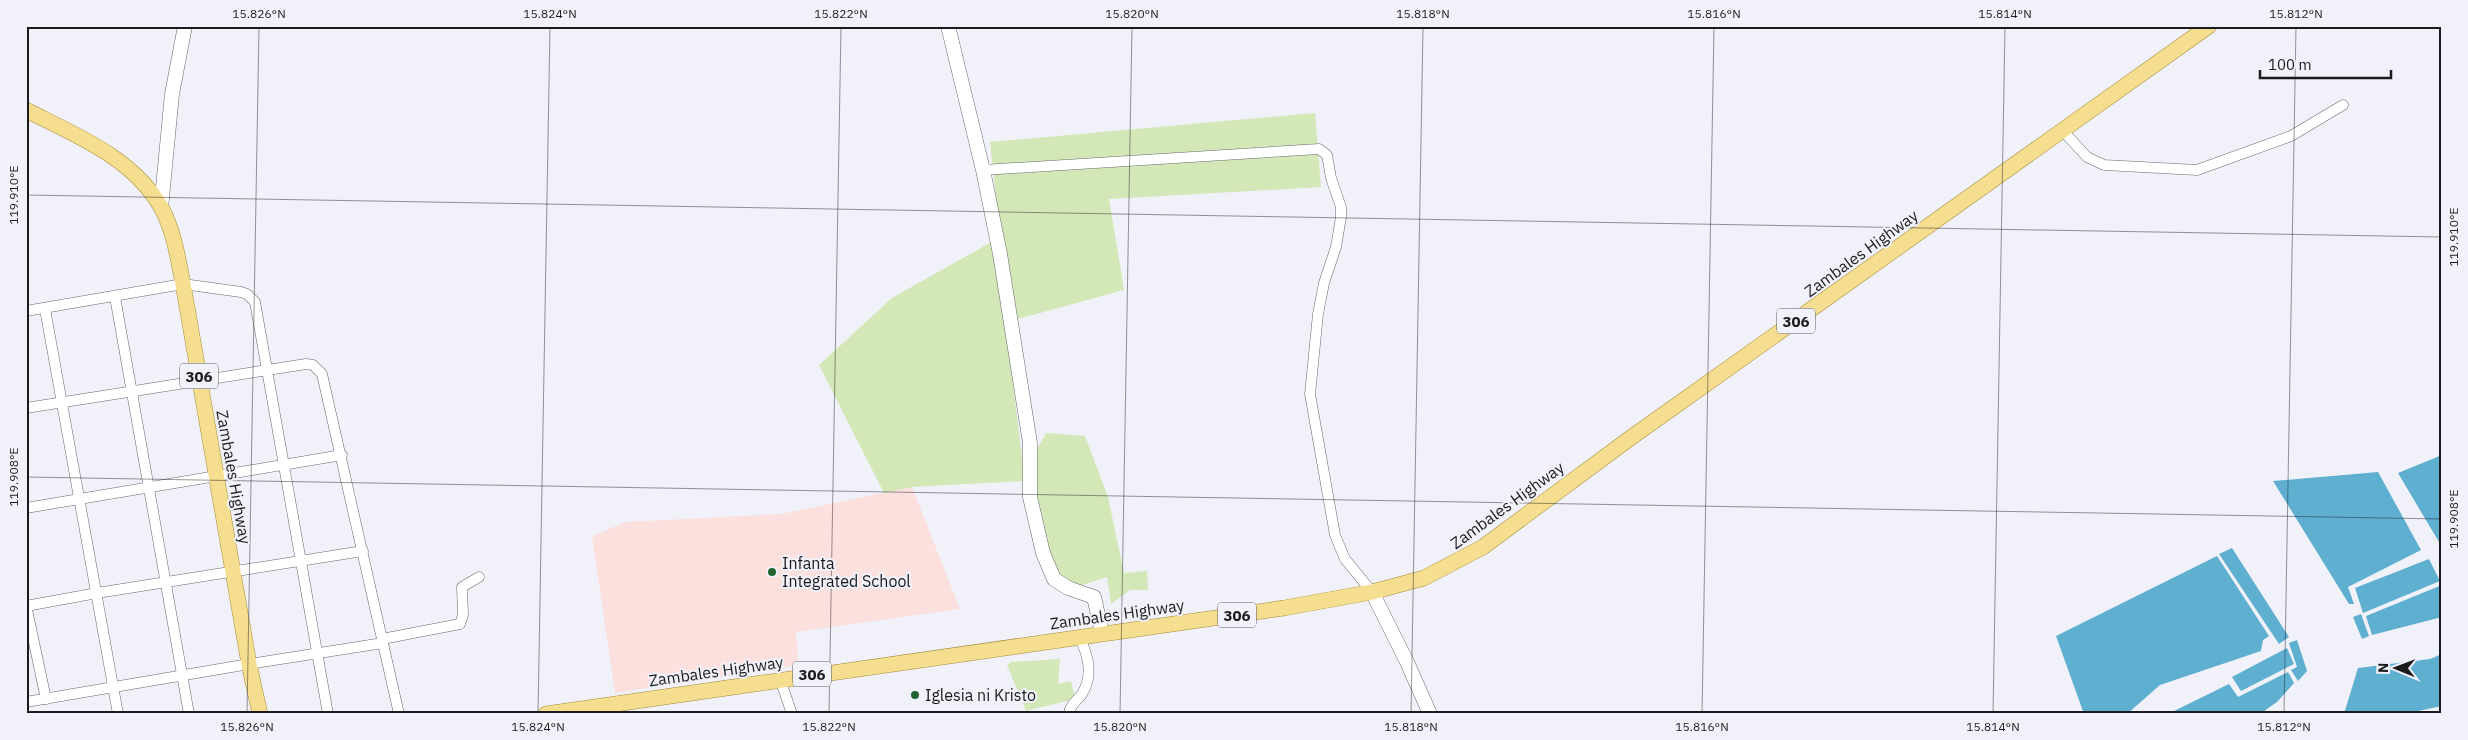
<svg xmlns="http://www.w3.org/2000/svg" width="2468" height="740" font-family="'IBM Plex Sans',sans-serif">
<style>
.education{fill:#fbe0de}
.green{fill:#d4e7b6}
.water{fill:#5fafd0}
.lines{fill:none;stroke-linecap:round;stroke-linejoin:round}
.street-casing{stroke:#66686e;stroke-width:11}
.secondary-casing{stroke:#66686e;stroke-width:15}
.primary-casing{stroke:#a58b38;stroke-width:16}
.street{stroke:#fff;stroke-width:10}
.secondary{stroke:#fff;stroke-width:14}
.primary{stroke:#f5de90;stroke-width:15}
.ticks{fill:none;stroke:#1b1b1e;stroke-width:1;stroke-opacity:0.45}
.poi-dot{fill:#206531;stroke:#f0f1f9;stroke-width:2}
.labels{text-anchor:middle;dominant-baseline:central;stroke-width:4;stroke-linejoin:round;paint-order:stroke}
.shield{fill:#f0f1f9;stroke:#5b5b60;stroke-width:1}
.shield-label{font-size:15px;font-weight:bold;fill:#1b1b1e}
.street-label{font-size:16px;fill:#1b1b1e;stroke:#f0f1f9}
.poi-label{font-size:16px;fill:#1b1b1e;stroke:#f0f1f9;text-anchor:start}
.neatline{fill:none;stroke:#1b1b1e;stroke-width:2}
.ticks-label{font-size:12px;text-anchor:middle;fill:#1b1b1e}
</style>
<rect width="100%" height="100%" fill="#f0f1f9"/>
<path class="education" d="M912 487 960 609 796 632 799 665 615 693 592 536 626 522 781 514Z"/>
<g class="green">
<path d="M1315 113 1321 187 1109 199 1124 290 1018 319 997 208 990 142Z"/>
<path d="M995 240 1025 481 912 487 884 493 819 365 892 298Z"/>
<path d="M1046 433 1085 436 1108 497 1124 573 1147 571 1148 590H1130L1111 604 1107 577 1076 587 1058 574 1051 562 1036 494V451Z"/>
<path d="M1060 659 1058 684 1071 681 1075 699 1026 711 1007 665 1011 662Z"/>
</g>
<g class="water">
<path d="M2442 455V547L2398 473Z"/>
<path d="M2378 472 2421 550 2348 587 2354 604H2349L2273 481Z"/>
<path d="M2232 548 2289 637 2279 644 2219 554Z"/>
<path d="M2217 556 2269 636 2263 640 2261 651 2160 685 2127 714H2084L2056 636Z"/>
<path d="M2429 559 2440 581 2363 613 2355 588Z"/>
<path d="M2442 585V617L2372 635 2366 616Z"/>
<path d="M2361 614 2369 636 2362 639 2353 617Z"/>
<path d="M2297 640 2307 671 2298 681 2291 670 2297 667 2289 643Z"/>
<path d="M2287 648 2294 664 2241 691 2232 677Z"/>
<path d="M2442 654V706L2404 714H2344L2358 668 2430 659Z"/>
<path d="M2288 672 2294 683 2277 702 2260 714H2168L2229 684 2238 697Z"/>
</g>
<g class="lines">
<defs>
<g id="street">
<path d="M2063 131 2087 157 2104 165 2197 170 2291 136 2343 105"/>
<path d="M983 170 1319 149 1327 155 1331 178 1341 207V217L1336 247 1324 283 1318 314 1310 394 1335 535 1345 559 1372 592"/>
<path d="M115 297 189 714"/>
<path d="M45 309 118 714"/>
<path d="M26 311 183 284 241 292 247 294 255 302 328 714"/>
<path d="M26 408 306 364 313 365 322 374 399 714"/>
<path d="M26 508 342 455"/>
<path d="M26 605 46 699"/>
<path d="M26 606 97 593 363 551"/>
<path d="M382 639 460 624 463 615 462 587 479 577"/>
<path d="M780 679 792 714"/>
<path d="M26 702 249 664 383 643"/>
<path d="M1069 714C1070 704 1077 701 1082 694 1094 675 1088 655 1079 636"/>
</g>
<g id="secondary">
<path d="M948 26 983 170 1000 254 1030 443V497L1043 553 1054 579 1068 588 1094 597 1102 633"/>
<path d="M161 208 172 94 185 26"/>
<path d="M1372 592 1407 662 1430 714"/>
</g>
<g id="primary">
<path d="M26 110C75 135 132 157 161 207 174 231 178 258 183 284L249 664 260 714"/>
<path d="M546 714 1284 608 1372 592 1424 578 1483 547 1629 439 2209 26"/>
</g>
</defs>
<use href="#street" class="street-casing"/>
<use href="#secondary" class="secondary-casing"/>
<use href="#primary" class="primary-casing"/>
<use href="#street" class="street"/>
<use href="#secondary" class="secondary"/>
<use href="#primary" class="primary"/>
</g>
<path class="ticks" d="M26 195 2442 237M26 477 2442 519M247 714 259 26M538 714 550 26M829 714 841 26M1120 714 1132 26M1411 714 1423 26M1702 714 1714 26M1993 714 2005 26M2284 714 2296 26"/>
<g class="poi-dot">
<circle cx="772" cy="572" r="5"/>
<circle cx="915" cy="695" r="5"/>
</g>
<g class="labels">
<g class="shield">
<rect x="1777" y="308.5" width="38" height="25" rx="4"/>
<rect x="180" y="363.5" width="38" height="25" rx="4"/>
<rect x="1218" y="602.5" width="38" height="25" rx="4"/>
<rect x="793" y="661.5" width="38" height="25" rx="4"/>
</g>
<g class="shield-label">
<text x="1796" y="321">306</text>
<text x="199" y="376">306</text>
<text x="1237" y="615">306</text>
<text x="812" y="674">306</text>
</g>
<g class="street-label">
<text transform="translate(1861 253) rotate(-36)">Zambales Highway</text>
<text transform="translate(234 477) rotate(80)">Zambales Highway</text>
<text transform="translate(1507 505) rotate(-36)">Zambales Highway</text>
<text transform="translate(1117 614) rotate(-8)">Zambales Highway</text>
<text transform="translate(716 671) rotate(-8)">Zambales Highway</text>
</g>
<g class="poi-label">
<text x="782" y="563">Infanta<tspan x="782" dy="18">Integrated School</tspan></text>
<text x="925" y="695">Iglesia ni Kristo</text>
</g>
</g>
<rect width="2468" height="740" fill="none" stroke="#f0f1f9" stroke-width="55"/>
<g transform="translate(2396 668) rotate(271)" stroke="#f0f1f9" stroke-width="4" paint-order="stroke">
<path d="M0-4L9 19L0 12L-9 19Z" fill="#1b1b1e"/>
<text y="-8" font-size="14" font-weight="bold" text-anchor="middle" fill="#1b1b1e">N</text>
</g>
<path d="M2260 70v8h131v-8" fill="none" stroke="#1b1b1e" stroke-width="2.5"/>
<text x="2268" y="70" font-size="15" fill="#1b1b1e" stroke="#f0f1f9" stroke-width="4" paint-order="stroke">100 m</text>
<rect x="28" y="28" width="2412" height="684" class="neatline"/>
<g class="ticks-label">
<text x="259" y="18">15.826°N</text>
<text x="550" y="18">15.824°N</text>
<text x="841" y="18">15.822°N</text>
<text x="1132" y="18">15.820°N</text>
<text x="1423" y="18">15.818°N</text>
<text x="1714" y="18">15.816°N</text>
<text x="2005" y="18">15.814°N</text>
<text x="2296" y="18">15.812°N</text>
<text transform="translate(14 195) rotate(-90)" y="4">119.910°E</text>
<text transform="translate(2454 237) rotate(-90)" y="4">119.910°E</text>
<text transform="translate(14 477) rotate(-90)" y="4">119.908°E</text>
<text transform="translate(2454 519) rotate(-90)" y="4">119.908°E</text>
<text x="247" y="731">15.826°N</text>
<text x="538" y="731">15.824°N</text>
<text x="829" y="731">15.822°N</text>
<text x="1120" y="731">15.820°N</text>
<text x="1411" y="731">15.818°N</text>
<text x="1702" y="731">15.816°N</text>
<text x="1993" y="731">15.814°N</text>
<text x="2284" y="731">15.812°N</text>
</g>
</svg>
